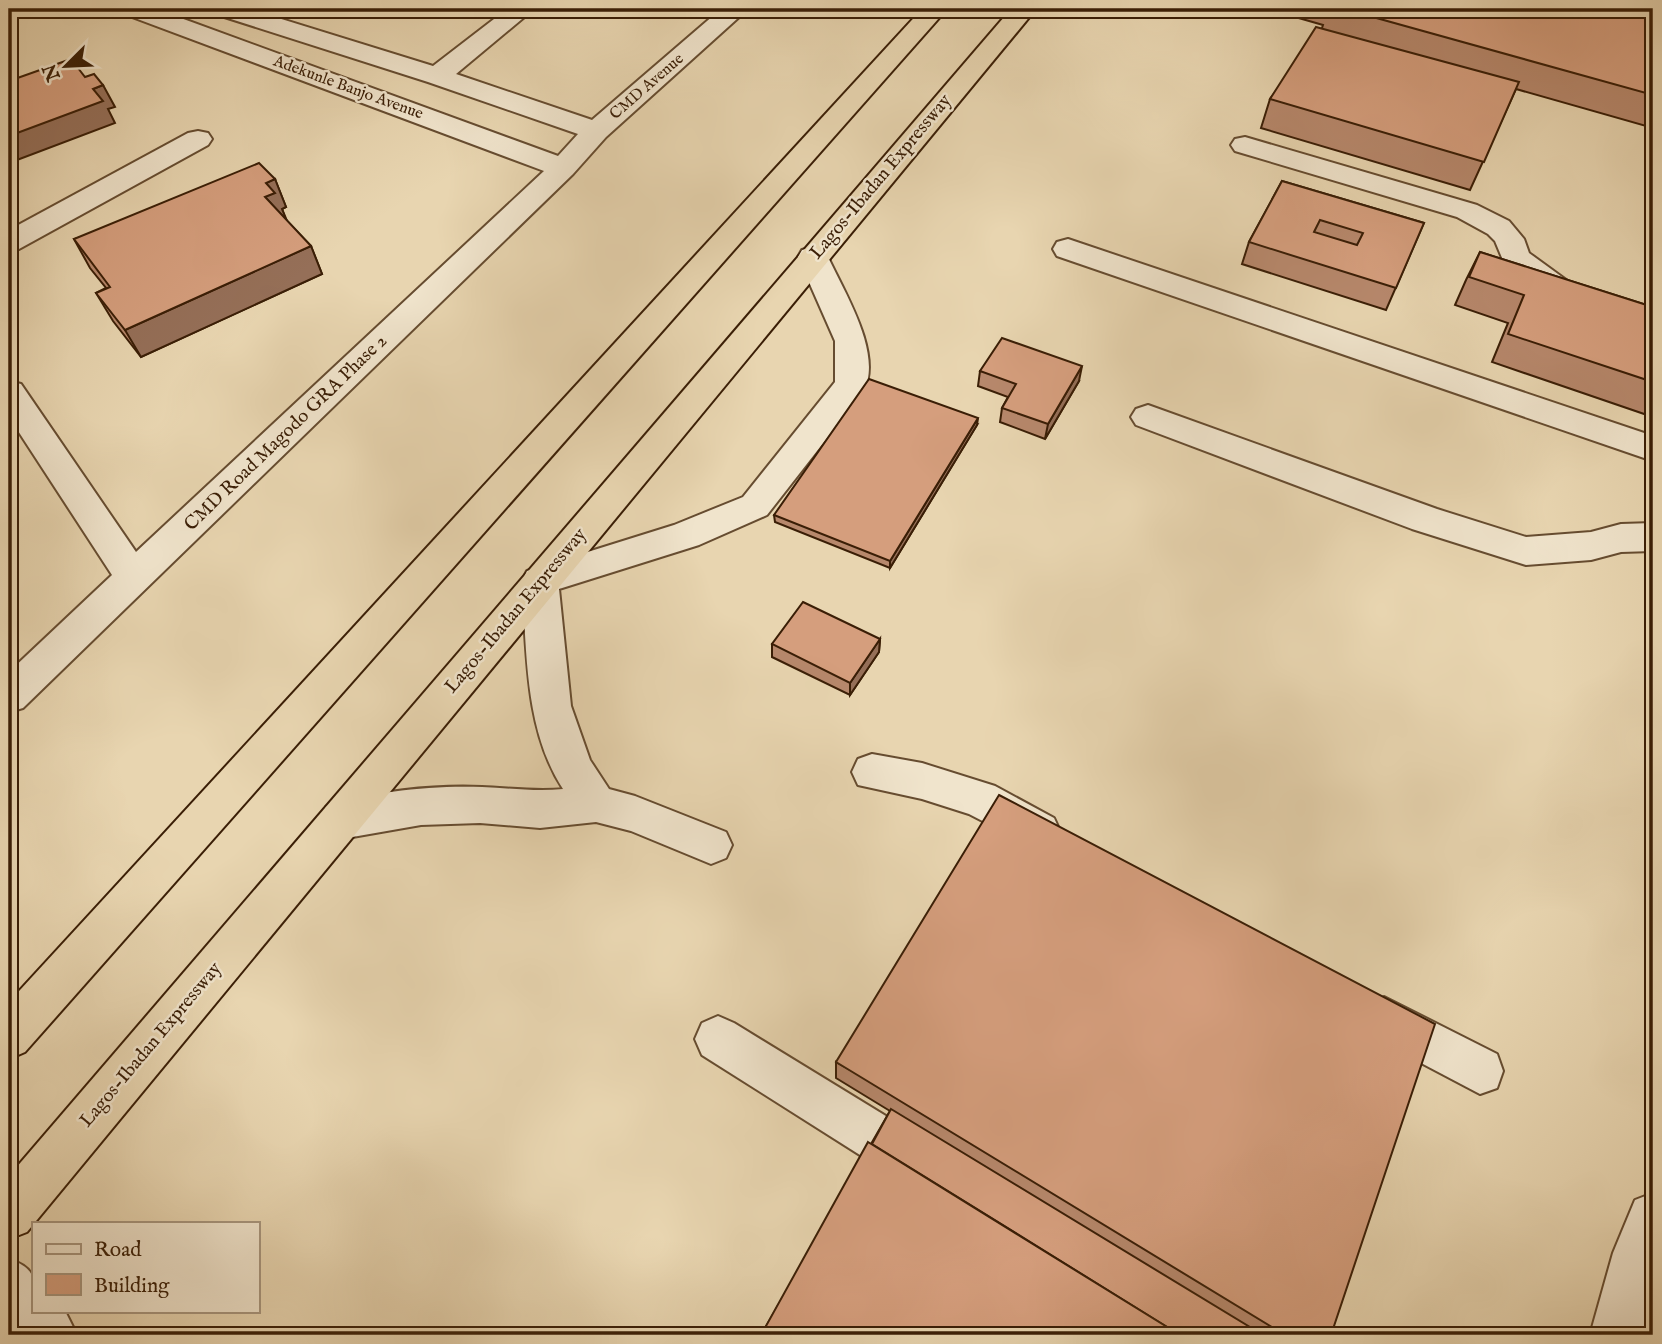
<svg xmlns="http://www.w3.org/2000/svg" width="1662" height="1344" font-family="'IM FELL English',serif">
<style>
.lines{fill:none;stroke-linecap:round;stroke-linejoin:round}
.minor-casing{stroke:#664c30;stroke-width:4}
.highway-casing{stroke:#3a1e06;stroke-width:4}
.minor{fill:#f0e4cc;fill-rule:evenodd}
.highway{fill:#e8d5b0;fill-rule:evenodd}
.wall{fill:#b7886c;stroke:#3a1e06;stroke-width:2}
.shaded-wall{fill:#956f58;stroke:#3a1e06;stroke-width:2}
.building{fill:#d59e7d;stroke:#3a1e06;stroke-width:2;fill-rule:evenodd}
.labels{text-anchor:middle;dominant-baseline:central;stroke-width:5;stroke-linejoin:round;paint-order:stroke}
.far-street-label{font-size:16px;fill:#3a1e06;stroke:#f0e4cc}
.street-label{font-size:19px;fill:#3a1e06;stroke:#f0e4cc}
</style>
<rect width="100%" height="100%" fill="#e8d5b0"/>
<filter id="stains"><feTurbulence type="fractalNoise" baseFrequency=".00286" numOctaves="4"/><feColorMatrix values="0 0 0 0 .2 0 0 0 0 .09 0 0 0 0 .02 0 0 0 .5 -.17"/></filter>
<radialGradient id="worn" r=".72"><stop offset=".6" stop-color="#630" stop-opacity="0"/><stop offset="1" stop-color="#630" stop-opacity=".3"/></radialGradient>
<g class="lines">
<defs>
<g id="minor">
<path d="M121 9H156L558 156 578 134 428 82 215 14 212 9H249L433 66 507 9H534L456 74 592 120 721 9H748L606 137 573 174 23 708 9 712V672L112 575 9 417V381L21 384 136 552 544 171 124 14Z"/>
<path d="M198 131 208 133 212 139 208 145 19 249 9 251V230L188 133Z"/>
<path d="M1245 137 1477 205 1509 221 1524 239 1529 253 1569 282 1653 310V331L1547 296 1505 265 1495 241 1488 234 1457 217 1235 151 1231 145 1235 139Z"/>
<path d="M1068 239 1653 436V461L1057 256 1053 249 1057 242Z"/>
<path d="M813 247 824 250 828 257C844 292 884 355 863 392L767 515 699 545 559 589 571 706 590 760 609 789 635 796 726 832 732 845 726 858 711 864 631 831 596 822 540 828 480 823 421 825 341 839 326 833 320 820 326 807C370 791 435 785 482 787 510 788 536 792 563 789 524 729 527 650 522 581L527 571 674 525 743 497 835 382V341L798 257 802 250Z"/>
<path d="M1148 405 1437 509 1526 537 1591 532 1621 524 1653 523V551L1621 552 1591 560 1526 565 1412 529 1136 425 1131 417 1136 409Z"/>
<path d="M872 754 922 763 995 786 1054 818 1060 831 1054 844 1039 850 969 814 922 799 858 785 852 772 858 759Z"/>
<path d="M1384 997 1497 1054 1503 1071 1497 1088 1480 1094 1368 1035 1361 1019 1368 1003Z"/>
<path d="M718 1016 734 1023 894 1121 901 1138 894 1155 877 1162 860 1155 702 1055 695 1039 702 1023Z"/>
<path d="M1653 1193V1292L1642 1335H1590L1613 1253 1635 1200Z"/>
<path d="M9 1259C40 1270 33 1281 33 1311H65L77 1335H18L9 1324Z"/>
</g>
<g id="highway">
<path d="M922 9H947L25 1052 9 1059V1002Z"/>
<path d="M1011 9H1036L27 1232 9 1239V1176Z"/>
</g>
</defs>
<use href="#minor" class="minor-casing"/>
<use href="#highway" class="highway-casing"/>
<use href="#minor" class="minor"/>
<use href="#highway" class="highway"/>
</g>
<g class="wall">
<path d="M1274 9H1653V128L1516 89 1470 190 1261 128 1270 99 1322 28 1323 25 1274 11Z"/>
<path d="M275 179 286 207 282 209 286 220 311 246 322 274 141 357 113 321 96 293 106 288 90 268 74 239Z"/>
<path d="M1282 181 1424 223 1386 310 1242 264 1249 242Z"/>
<path d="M1480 252 1653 307V417L1492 362 1508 323 1455 305 1466 280Z"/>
<path d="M980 371 1079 381 1045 439 1000 422 1002 408 1008 397 978 386Z"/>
<path d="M977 425 890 568 775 522 774 515Z"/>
<path d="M880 639 879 652 850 695 772 657V644Z"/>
<path d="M836 1062 1331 1335H761L890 1111 836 1078Z"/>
</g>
<g class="shaded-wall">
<path d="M103 85 115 107 108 109 115 123 9 163V136L93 89Z"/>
<path d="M275 179 286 207 282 209 287 221 265 197 266 183Z"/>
<path d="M311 246 322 274 141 357 125 330Z"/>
<path d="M1082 366 1079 381 1045 439 1048 424Z"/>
<path d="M978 418 977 425 890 568V561Z"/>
<path d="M880 639 879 652 850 695V683Z"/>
</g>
<g class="building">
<path d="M1344 9H1653V95Z"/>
<path d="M1316 27 1519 82 1484 162 1270 99Z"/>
<path d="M71 59 85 77 94 74 103 85 93 89 103 101 9 136V81Z"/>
<path d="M259 163 275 179 266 183 275 193 265 197 311 246 125 330 96 293 110 287 74 239Z"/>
<path d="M1282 181 1424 223 1396 288 1249 242ZM1320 220 1363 233 1357 245 1314 232Z"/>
<path d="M1480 252 1653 307V382L1508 334 1524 295 1469 277Z"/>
<path d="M1002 338 1082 366 1048 424 1002 408 1016 384 980 371Z"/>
<path d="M869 379 978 418 890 561 774 515Z"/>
<path d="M803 602 880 639 850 683 772 644Z"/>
<path d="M999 795 1435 1024 1331 1335H1285L836 1062Z"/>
<path d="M891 1109 1263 1335H1180L872 1144Z"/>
<path d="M868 1142 1180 1335H761Z"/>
</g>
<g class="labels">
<g class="far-street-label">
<text transform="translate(647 87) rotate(-41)">CMD Avenue</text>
<text transform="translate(348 88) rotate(20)">Adekunle Banjo Avenue</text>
</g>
<g class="street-label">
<text transform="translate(881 177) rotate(-50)">Lagos-Ibadan Expressway</text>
<text transform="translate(286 433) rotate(-44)">CMD Road Magodo GRA Phase 2</text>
<text transform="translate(516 611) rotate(-50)">Lagos-Ibadan Expressway</text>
<text transform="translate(151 1045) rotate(-50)">Lagos-Ibadan Expressway</text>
</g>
</g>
<rect width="1662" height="1344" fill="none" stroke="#e8d5b0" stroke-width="35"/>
<rect x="10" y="10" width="1641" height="1323" fill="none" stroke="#3a1e06" stroke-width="3.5"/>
<rect x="18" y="18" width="1627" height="1309" fill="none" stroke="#3a1e06" stroke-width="2"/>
<rect x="32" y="1222" width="228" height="91" fill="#f0e4cc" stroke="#a7957d" stroke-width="2"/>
<rect x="46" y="1244" width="35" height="10" fill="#f0e4cc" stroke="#a7957d" stroke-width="2"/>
<text x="94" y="1256" font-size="21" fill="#3a1e06">Road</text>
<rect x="46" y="1274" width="35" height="21" fill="#d59e7d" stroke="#a7957d" stroke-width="2"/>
<text x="94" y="1292" font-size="21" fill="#3a1e06">Building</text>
<g transform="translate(66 66) rotate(246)" stroke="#f0e4cc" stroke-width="5" paint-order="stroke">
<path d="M0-5L12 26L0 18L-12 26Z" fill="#3a1e06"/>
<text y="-10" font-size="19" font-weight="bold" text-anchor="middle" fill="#3a1e06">N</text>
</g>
<rect width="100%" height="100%" filter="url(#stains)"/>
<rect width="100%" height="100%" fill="url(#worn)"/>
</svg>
